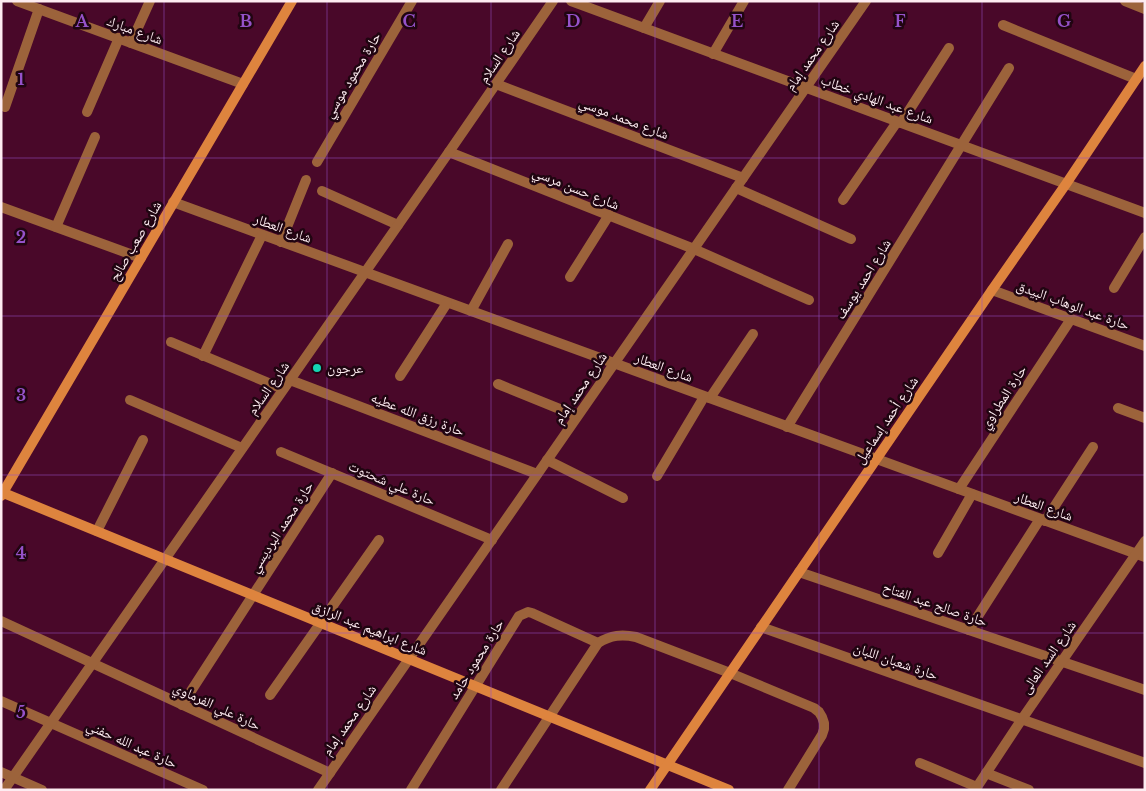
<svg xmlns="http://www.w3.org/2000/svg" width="1146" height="791" font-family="'Libre Baskerville','Noto Naskh Arabic',serif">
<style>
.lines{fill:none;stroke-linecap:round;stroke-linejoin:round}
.street{stroke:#9c633b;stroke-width:10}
.secondary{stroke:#de843e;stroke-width:10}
.grid{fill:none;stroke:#9552c9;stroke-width:1;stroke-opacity:0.55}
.poi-dot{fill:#14d5b3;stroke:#200511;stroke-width:2}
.labels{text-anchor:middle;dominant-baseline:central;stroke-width:5;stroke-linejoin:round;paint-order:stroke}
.street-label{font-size:14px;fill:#fdecf1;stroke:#200511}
.poi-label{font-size:14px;fill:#fdecf1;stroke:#200511;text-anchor:start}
.grid-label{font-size:16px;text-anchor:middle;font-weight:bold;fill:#9552c9;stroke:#200511;stroke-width:5;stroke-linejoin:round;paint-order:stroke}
</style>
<rect width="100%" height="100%" fill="#490829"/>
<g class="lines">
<g class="street">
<path d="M17 1 243 84"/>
<path d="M571 1 1145 213"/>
<path d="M1125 1 1145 9"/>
<path d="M1003 25 1136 79"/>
<path d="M644 28 660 1"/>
<path d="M131 43 150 1"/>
<path d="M713 54 744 1"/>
<path d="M496 84 743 178"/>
<path d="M5 107 39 9"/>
<path d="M87 112 119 38"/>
<path d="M901 123 949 48"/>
<path d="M449 152 694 249 809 300"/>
<path d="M317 162 412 1"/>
<path d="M736 188 851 239"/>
<path d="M322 191 398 225"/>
<path d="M843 200 897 122"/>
<path d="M173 202 1145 557"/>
<path d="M1 207 141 258"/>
<path d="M56 227 95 137"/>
<path d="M281 242 306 180"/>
<path d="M570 277 609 215"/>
<path d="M1114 288 1145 237"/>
<path d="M992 290 1145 346"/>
<path d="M471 311 508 244"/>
<path d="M171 342 283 389"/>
<path d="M203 356 262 235"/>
<path d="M400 376 447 303"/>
<path d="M290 380 537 474"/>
<path d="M498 384 577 416"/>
<path d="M710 398 753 334"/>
<path d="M130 400 242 448"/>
<path d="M1118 408 1145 418"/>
<path d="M787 427 1009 68"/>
<path d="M281 452 492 540"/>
<path d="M547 460 623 498"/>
<path d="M657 476 704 397"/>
<path d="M959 489 1071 319"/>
<path d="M1045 521 1093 447"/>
<path d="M97 531 143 440"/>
<path d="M938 553 972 494"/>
<path d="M799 572 1145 690"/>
<path d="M1 621 330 773"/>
<path d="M761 627 1145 763"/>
<path d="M969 630 1040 519"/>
<path d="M270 695 379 540"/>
<path d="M1 701 203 790"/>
<path d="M182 705 332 473"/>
<path d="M920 763 977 787"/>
<path d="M1 772 42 790"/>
<path d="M986 773 1029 790"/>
<path d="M4 790 449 152 553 1"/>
<path d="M318 790 866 1"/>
<path d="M411 790 519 616 528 612 532 613 598 643"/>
<path d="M501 790 598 643C611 635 622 634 636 637L730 673 814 708 819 712 822 717 824 723V729L822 735 788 790"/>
<path d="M975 790 1022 719 1145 541"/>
</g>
<g class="secondary">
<path d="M1 492 729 790"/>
<path d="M1 496 292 1"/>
<path d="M650 790 992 290 1066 184 1145 66"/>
</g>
</g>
<path class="grid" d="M164 1V790M327 1V790M491 1V790M655 1V790M819 1V790M982 1V790M1 158H1145M1 316H1145M1 475H1145M1 633H1145"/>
<circle class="poi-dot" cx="317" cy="368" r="5"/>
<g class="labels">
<g class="street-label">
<text transform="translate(135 30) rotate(20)">شارع مبارك</text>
<text transform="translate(812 55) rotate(-55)">شارع محمد إمام</text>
<text transform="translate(499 56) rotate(-56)">شارع السلام</text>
<text transform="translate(352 75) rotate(-59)">حارة محمود موسي</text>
<text transform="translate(877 99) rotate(20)">شارع عبد الهادي خطاب</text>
<text transform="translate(624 118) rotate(21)">شارع محمد موسي</text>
<text transform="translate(576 188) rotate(22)">شارع حسن مرسي</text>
<text transform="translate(283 228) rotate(20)">شارع العطار</text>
<text transform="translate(135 241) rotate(-60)">شارع صعب صالح</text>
<text transform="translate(863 279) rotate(-58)">شارع احمد يوسف</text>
<text transform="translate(1073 305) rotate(20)">حارة عبد الوهاب البيدق</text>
<text transform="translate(664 367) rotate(20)">شارع العطار</text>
<text transform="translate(268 388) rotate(-55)">شارع السلام</text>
<text transform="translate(580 388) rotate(-56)">شارع محمد إمام</text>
<text transform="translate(1003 397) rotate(-57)">حارة المطراوي</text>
<text transform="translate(418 414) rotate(21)">حارة رزق الله عطيه</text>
<text transform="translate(886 420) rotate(-56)">شارع أحمد إسماعيل</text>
<text transform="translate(392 483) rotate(23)">حارة علي شحتوت</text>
<text transform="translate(1044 506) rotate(20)">شارع العطار</text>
<text transform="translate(281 527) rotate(-57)">حارة محمد البرديسي</text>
<text transform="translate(935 604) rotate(19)">حارة صالح عبد الفتاح</text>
<text transform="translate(370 628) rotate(22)">شارع ابراهيم عبد الرازق</text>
<text transform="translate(1048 657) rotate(-55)">شارع السد العالى</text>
<text transform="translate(476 659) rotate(-58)">حارة محمود حامد</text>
<text transform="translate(896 661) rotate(19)">حارة شعبان اللبان</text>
<text transform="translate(217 706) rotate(25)">حارة علي الفرماوي</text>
<text transform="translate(349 720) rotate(-55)">شارع محمد إمام</text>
<text transform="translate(132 744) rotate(24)">حارة عبد الله حفني</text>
</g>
<g class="poi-label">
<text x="327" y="368">عرجون</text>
</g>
</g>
<g class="grid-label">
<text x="82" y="27">A</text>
<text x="246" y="27">B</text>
<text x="409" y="27">C</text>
<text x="573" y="27">D</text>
<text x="737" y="27">E</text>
<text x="900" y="27">F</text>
<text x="1064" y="27">G</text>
<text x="21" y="85">1</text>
<text x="21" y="243">2</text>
<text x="21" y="401">3</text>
<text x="21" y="559">4</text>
<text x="21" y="718">5</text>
</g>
<rect width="1146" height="791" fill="none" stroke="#fdecf1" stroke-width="5"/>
</svg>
